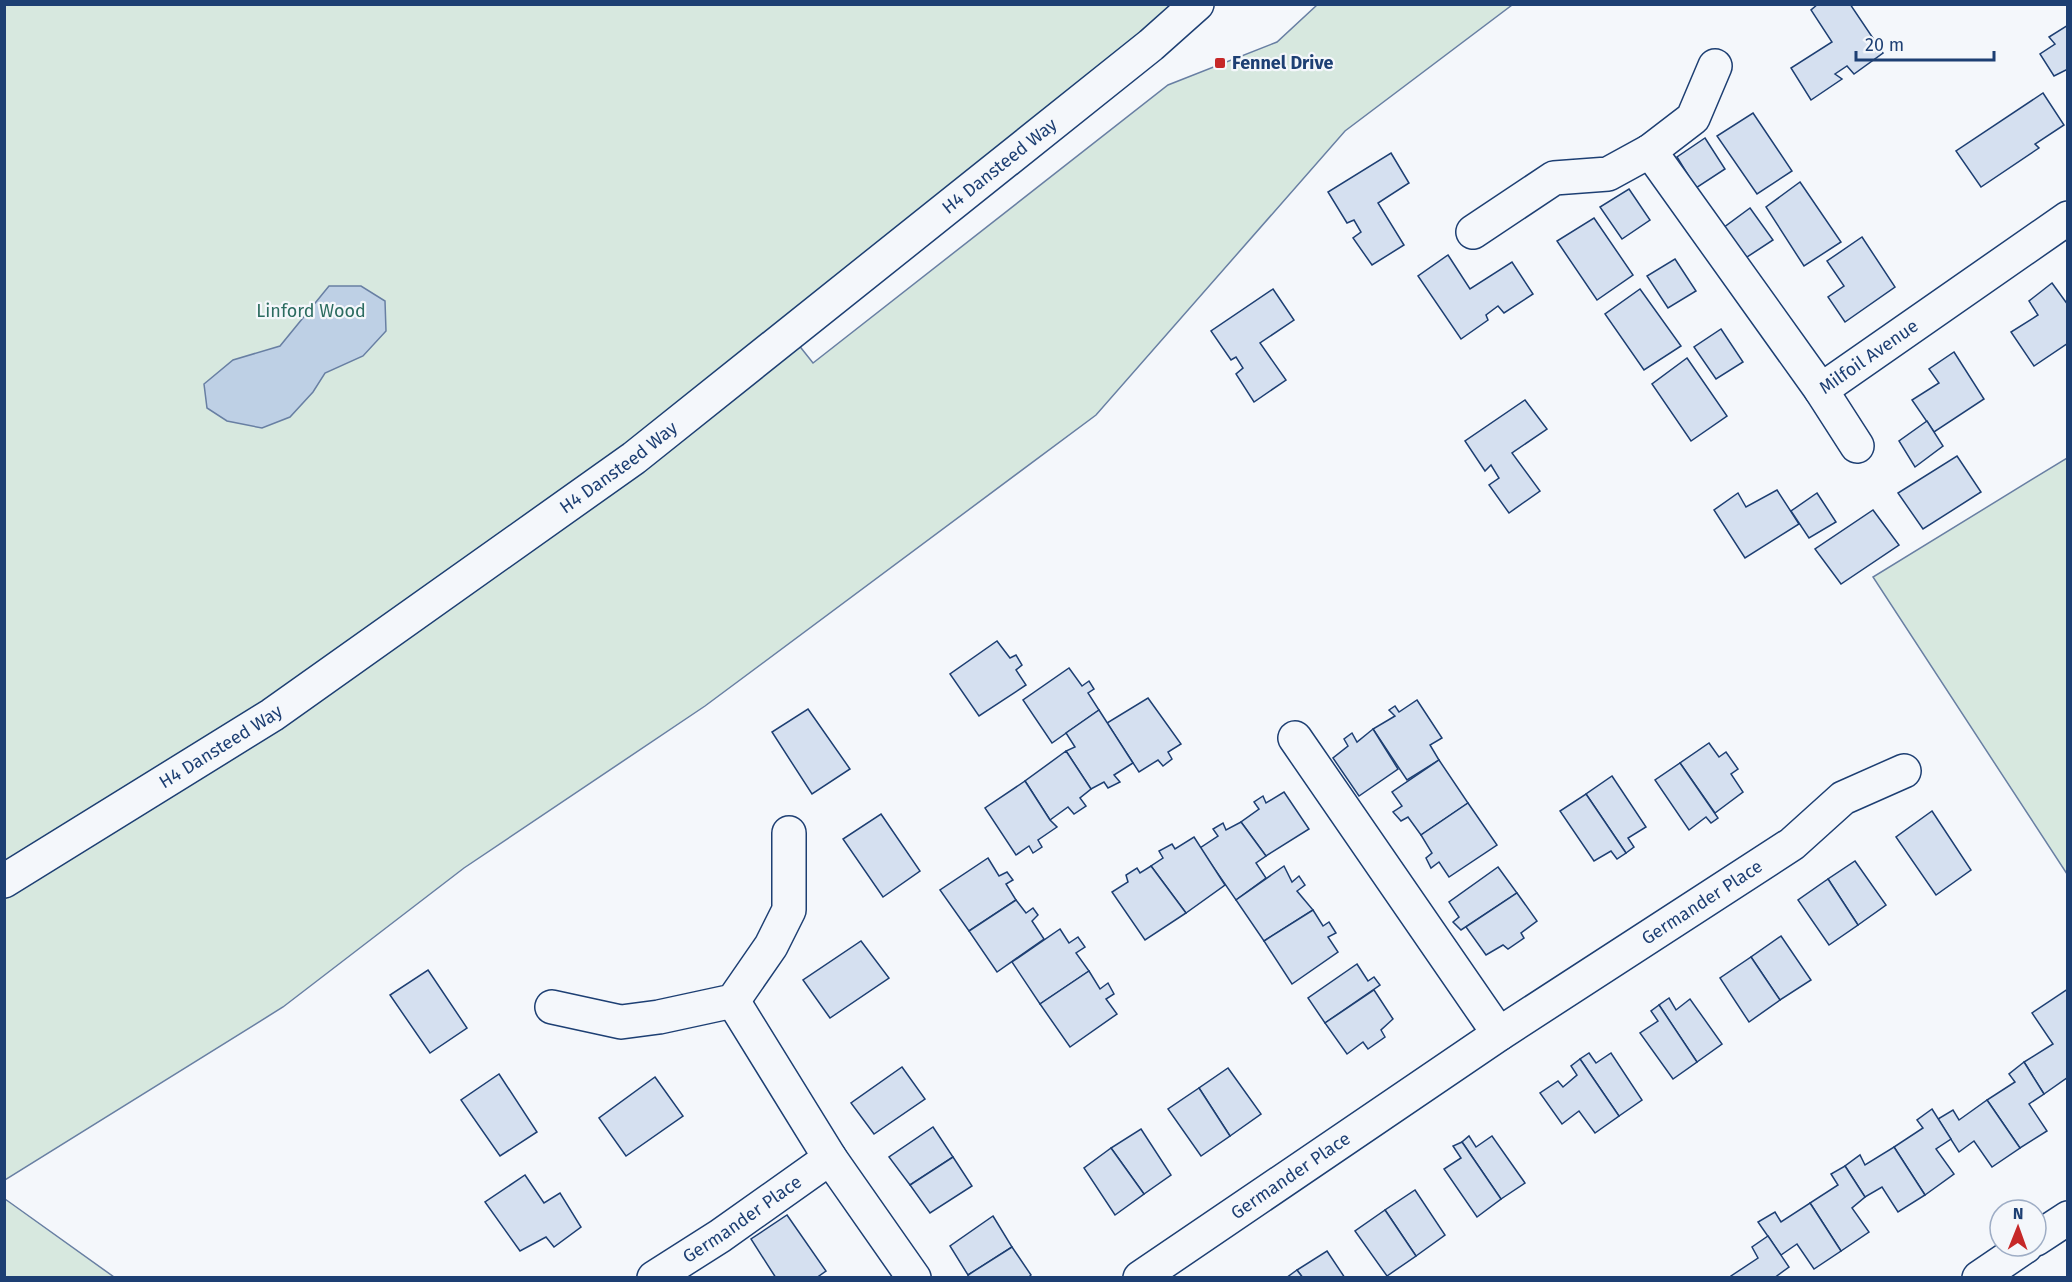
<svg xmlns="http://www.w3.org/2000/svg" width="2072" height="1282" font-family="'Fira Sans',sans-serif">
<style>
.green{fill:#d7e8df;stroke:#687fa3;stroke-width:1.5}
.water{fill:#bed0e5;stroke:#687fa3;stroke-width:1.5}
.building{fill:#d5e0f0;stroke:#1d3f73;stroke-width:1.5}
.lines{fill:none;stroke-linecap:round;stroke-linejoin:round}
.street-casing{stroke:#1d3f73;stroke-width:36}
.secondary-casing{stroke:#1d3f73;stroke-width:36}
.street{stroke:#f4f7fb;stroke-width:33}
.secondary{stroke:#f4f7fb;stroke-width:33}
.poi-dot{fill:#c62828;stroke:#f4f7fb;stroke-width:2}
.labels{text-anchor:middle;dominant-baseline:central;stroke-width:4.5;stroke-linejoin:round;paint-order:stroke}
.poi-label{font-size:18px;font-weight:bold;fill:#1d3f73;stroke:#f4f7fb;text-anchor:start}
.street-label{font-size:18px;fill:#1d3f73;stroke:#f4f7fb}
.park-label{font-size:18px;fill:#2c6c60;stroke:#f4f7fb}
</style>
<rect width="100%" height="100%" fill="#f4f7fb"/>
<g class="green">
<path d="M5 5H1197L790 334 813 363 1168 85 1277 42 1317 5H1512L1345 131 1096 415 705 706 464 868 283 1007 5 1180Z"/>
<path d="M2067 458V874L1873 577Z"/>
<path d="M5 1199 114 1277H5Z"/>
</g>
<path class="water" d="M329 286H361L385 301 386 331 363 356 325 373 313 392 290 417 262 428 227 421 207 408 204 384 233 360 280 346Z"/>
<g class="building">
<path d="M1818 4H1850L1883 53 1854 74 1847 66 1835 74 1842 79 1811 100 1791 68 1832 42 1811 10Z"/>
<path d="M2068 25V69L2054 76 2040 54 2055 44 2049 37Z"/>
<path d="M2043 93 2064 125 2035 144 2039 148 1981 187 1956 151Z"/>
<path d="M1753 113 1792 171 1757 194 1717 136Z"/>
<path d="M1705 138 1725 169 1696 188 1677 157Z"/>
<path d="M1391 153 1409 183 1378 203 1404 245 1372 265 1353 238 1361 232 1354 220 1347 223 1328 192Z"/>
<path d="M1800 182 1841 242 1804 266 1766 207Z"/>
<path d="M1629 189 1650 220 1622 239 1600 207Z"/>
<path d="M1750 208 1773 240 1744 259 1723 228Z"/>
<path d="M1594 218 1633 275 1597 300 1557 241Z"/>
<path d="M1862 237 1895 287 1845 322 1828 297 1844 286 1827 261Z"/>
<path d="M1448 255 1470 289 1512 262 1533 294 1504 313 1498 306 1486 315 1488 320 1461 339 1418 276Z"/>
<path d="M1675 259 1696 291 1668 308 1647 276Z"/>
<path d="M2052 283 2068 305V343L2034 366 2011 332 2038 315 2029 301Z"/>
<path d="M1273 289 1294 320 1260 343 1286 380 1254 402 1236 374 1243 368 1236 357 1231 360 1211 331Z"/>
<path d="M1640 289 1681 346 1644 370 1605 314Z"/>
<path d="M1721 329 1743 362 1716 379 1694 347Z"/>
<path d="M1954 352 1984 399 1934 432 1912 400 1939 383 1929 369Z"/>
<path d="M1687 358 1727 416 1691 441 1652 384Z"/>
<path d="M1525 400 1547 429 1512 453 1540 491 1509 513 1489 485 1499 478 1491 465 1485 471 1465 441Z"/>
<path d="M1927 421 1943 446 1915 467 1899 441Z"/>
<path d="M1957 456 1981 492 1923 529 1898 493Z"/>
<path d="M1777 490 1799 524 1745 558 1714 510 1738 493 1746 507Z"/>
<path d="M1817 493 1836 522 1809 538 1791 511Z"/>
<path d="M1873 510 1899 545 1841 584 1815 549Z"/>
<path d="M997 641 1010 658 1016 655 1022 665 1016 670 1026 685 979 716 950 674Z"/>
<path d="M1069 668 1082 686 1089 681 1094 689 1088 693 1099 710 1052 743 1023 700Z"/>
<path d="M1148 698 1181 744 1168 752 1172 759 1163 766 1158 760 1139 772 1107 723Z"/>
<path d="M1417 700 1442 738 1430 745 1439 760 1407 780 1373 729 1395 716 1389 710 1395 706 1399 712Z"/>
<path d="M808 709 850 769 812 794 772 732Z"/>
<path d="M1099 710 1133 763 1114 775 1120 782 1108 788 1104 782 1091 789 1066 751 1075 747 1066 733Z"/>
<path d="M1373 729 1398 769 1359 796 1333 758 1348 746 1344 739 1352 733 1357 742Z"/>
<path d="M1709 743 1719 757 1726 752 1738 769 1731 774 1743 792 1715 813 1680 763Z"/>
<path d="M1066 751 1091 789 1080 798 1086 806 1074 814 1068 807 1050 820 1025 781Z"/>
<path d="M1439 760 1468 803 1421 835 1408 817 1401 821 1393 812 1402 806 1392 792Z"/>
<path d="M1680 763 1718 818 1711 823 1706 817 1689 830 1655 780Z"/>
<path d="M1612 776 1646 827 1628 838 1634 847 1626 853 1586 794Z"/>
<path d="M1025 781 1050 820 1057 827 1038 840 1042 847 1033 853 1029 846 1016 855 985 808Z"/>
<path d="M1284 792 1309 829 1266 856 1241 822 1259 809 1254 802 1263 796 1266 803Z"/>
<path d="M1586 794 1626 853 1617 859 1611 851 1594 861 1560 811Z"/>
<path d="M1468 803 1497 845 1449 877 1439 862 1431 868 1426 858 1432 853 1421 835Z"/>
<path d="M1932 811 1971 870 1936 895 1896 837Z"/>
<path d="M881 814 920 871 883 897 843 839Z"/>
<path d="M1241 822 1266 856 1256 863 1266 878 1236 900 1200 848 1218 836 1213 829 1223 823 1226 830Z"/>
<path d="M1194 837 1225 885 1186 913 1151 866 1163 858 1159 851 1172 844 1175 849Z"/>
<path d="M988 858 999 876 1007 872 1013 880 1006 884 1016 900 969 931 940 890Z"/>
<path d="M1855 861 1886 905 1858 925 1828 879Z"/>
<path d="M1151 866 1186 913 1145 940 1112 892 1128 882 1126 875 1137 868 1140 873Z"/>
<path d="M1284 866 1292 882 1299 876 1305 885 1297 891 1313 910 1264 941 1236 900Z"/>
<path d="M1498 867 1517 893 1461 930 1453 922 1459 917 1449 902Z"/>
<path d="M1828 879 1858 925 1829 945 1798 900Z"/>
<path d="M1517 893 1537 921 1521 933 1524 938 1508 949 1503 945 1486 955 1466 927Z"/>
<path d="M1016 900 1026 913 1033 908 1038 915 1032 921 1044 939 997 972 969 931Z"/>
<path d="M1313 910 1323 926 1329 922 1336 933 1328 937 1338 952 1292 984 1264 941Z"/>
<path d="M1060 929 1069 943 1078 937 1085 947 1076 953 1089 971 1040 1004 1012 962Z"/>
<path d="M1781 936 1811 980 1780 1000 1751 957Z"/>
<path d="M861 941 889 978 830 1018 803 980Z"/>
<path d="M1751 957 1780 1000 1749 1022 1720 978Z"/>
<path d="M1357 964 1368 981 1374 977 1380 985 1325 1023 1308 998Z"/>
<path d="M428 970 467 1028 430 1053 390 995Z"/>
<path d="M1089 971 1100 989 1108 983 1114 994 1106 999 1117 1014 1070 1047 1040 1004Z"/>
<path d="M2068 989V1077L2044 1094 2024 1062 2053 1044 2032 1013Z"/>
<path d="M1374 990 1393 1019 1381 1030 1385 1037 1368 1049 1363 1042 1347 1054 1325 1023Z"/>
<path d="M1669 998 1676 1010 1690 999 1722 1044 1697 1062 1659 1005Z"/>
<path d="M1659 1005 1697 1062 1673 1079 1640 1033 1658 1021 1651 1011Z"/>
<path d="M1589 1053 1596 1063 1611 1053 1642 1100 1619 1116 1580 1059Z"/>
<path d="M1580 1059 1619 1116 1595 1133 1579 1111 1562 1124 1540 1093 1558 1081 1563 1087 1577 1075 1571 1066Z"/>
<path d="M2024 1062 2044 1094 2029 1104 2047 1131 2020 1148 1987 1100 2015 1082 2009 1074Z"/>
<path d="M902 1067 925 1099 874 1134 851 1103Z"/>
<path d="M1228 1068 1261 1114 1230 1136 1199 1088Z"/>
<path d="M499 1074 537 1132 500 1156 461 1100Z"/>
<path d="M655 1077 683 1116 626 1156 599 1118Z"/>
<path d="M1199 1088 1230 1136 1201 1156 1168 1109Z"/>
<path d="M1987 1100 2020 1148 1992 1167 1974 1141 1959 1152 1938 1119 1953 1110 1959 1120Z"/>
<path d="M1932 1109 1951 1139 1936 1149 1954 1174 1925 1195 1894 1147 1923 1128 1917 1120Z"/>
<path d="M933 1127 953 1157 910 1185 889 1157Z"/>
<path d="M1141 1129 1171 1175 1144 1194 1111 1148Z"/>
<path d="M1469 1136 1476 1147 1492 1136 1525 1183 1501 1199 1462 1142Z"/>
<path d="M1462 1142 1501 1199 1477 1217 1444 1169 1461 1158 1453 1146Z"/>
<path d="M1894 1147 1925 1195 1898 1212 1882 1187 1865 1197 1845 1166 1860 1155 1865 1165Z"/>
<path d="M1111 1148 1144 1194 1115 1215 1084 1168Z"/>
<path d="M953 1157 972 1186 930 1213 910 1185Z"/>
<path d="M1845 1166 1865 1197 1852 1208 1869 1232 1841 1251 1810 1203 1838 1185 1831 1174Z"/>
<path d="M525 1175 544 1203 560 1193 581 1227 554 1247 546 1237 520 1251 485 1202Z"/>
<path d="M1415 1190 1445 1235 1416 1256 1385 1210Z"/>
<path d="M1810 1203 1841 1251 1814 1269 1797 1244 1781 1255 1758 1222 1775 1212 1781 1222Z"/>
<path d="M1385 1210 1416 1256 1387 1276 1355 1231Z"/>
<path d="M787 1215 826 1271 816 1278H776L751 1239Z"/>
<path d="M993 1216 1012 1247 968 1275 950 1246Z"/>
<path d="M1768 1236 1789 1267 1774 1278H1732L1731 1276 1758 1258 1752 1247Z"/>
<path d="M1012 1247 1031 1275 1028 1278H970L968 1275Z"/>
<path d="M1327 1251 1345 1278H1303L1297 1270Z"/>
<path d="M1297 1270 1303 1278H1286Z"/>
</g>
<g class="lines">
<defs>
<g id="street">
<path id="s1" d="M1650 151 1821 390 2068 218"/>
<path d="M1473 232 1554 178 1608 174 1650 151 1693 118 1715 66"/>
<path d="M1821 390 1857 446"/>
<path d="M1295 738 1499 1034"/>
<path d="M733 1001 830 1158 914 1278"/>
<path d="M552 1007 621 1022 659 1017 733 1001 771 946 789 910V833"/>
<path d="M2036 1239 2068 1218"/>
<path id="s2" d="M654 1278 720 1236 830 1158"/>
<path id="s3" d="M1140 1278 1499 1034 1792 844 1843 798 1904 771"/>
<path d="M1979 1278 2026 1246"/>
</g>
<g id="secondary">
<path id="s4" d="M4 881 272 715 634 458 1151 45 1197 4"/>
</g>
</defs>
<use href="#street" class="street-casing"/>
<use href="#secondary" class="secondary-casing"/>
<use href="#street" class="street"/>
<use href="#secondary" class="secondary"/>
</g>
<rect class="poi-dot" x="1214" y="57" width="12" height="12" rx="3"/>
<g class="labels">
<g class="poi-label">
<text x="1232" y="63">Fennel Drive</text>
</g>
<g class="street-label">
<text stroke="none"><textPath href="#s4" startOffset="1227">H4 Dansteed Way</textPath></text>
<text stroke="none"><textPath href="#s1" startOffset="352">Milfoil Avenue</textPath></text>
<text stroke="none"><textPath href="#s4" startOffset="741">H4 Dansteed Way</textPath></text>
<text stroke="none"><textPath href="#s4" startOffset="255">H4 Dansteed Way</textPath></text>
<text stroke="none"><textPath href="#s3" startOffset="676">Germander Place</textPath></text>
<text stroke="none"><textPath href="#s3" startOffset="182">Germander Place</textPath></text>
<text stroke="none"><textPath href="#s2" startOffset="106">Germander Place</textPath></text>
</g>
<g class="park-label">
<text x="311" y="311">Linford Wood</text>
</g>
</g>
<rect width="2072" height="1282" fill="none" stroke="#1d3f73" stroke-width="12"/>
<g transform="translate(2018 1228) rotate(1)"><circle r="28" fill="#f4f7fb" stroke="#9eadc5" stroke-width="1.5"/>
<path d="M0-4.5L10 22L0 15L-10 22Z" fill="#c62828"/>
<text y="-9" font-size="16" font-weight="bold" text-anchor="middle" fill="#1d3f73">N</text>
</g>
<path d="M1856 51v9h138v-9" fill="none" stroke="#1d3f73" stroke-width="3"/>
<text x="1865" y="51" font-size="18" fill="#1d3f73" stroke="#f4f7fb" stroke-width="4.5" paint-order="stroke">20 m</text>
</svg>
